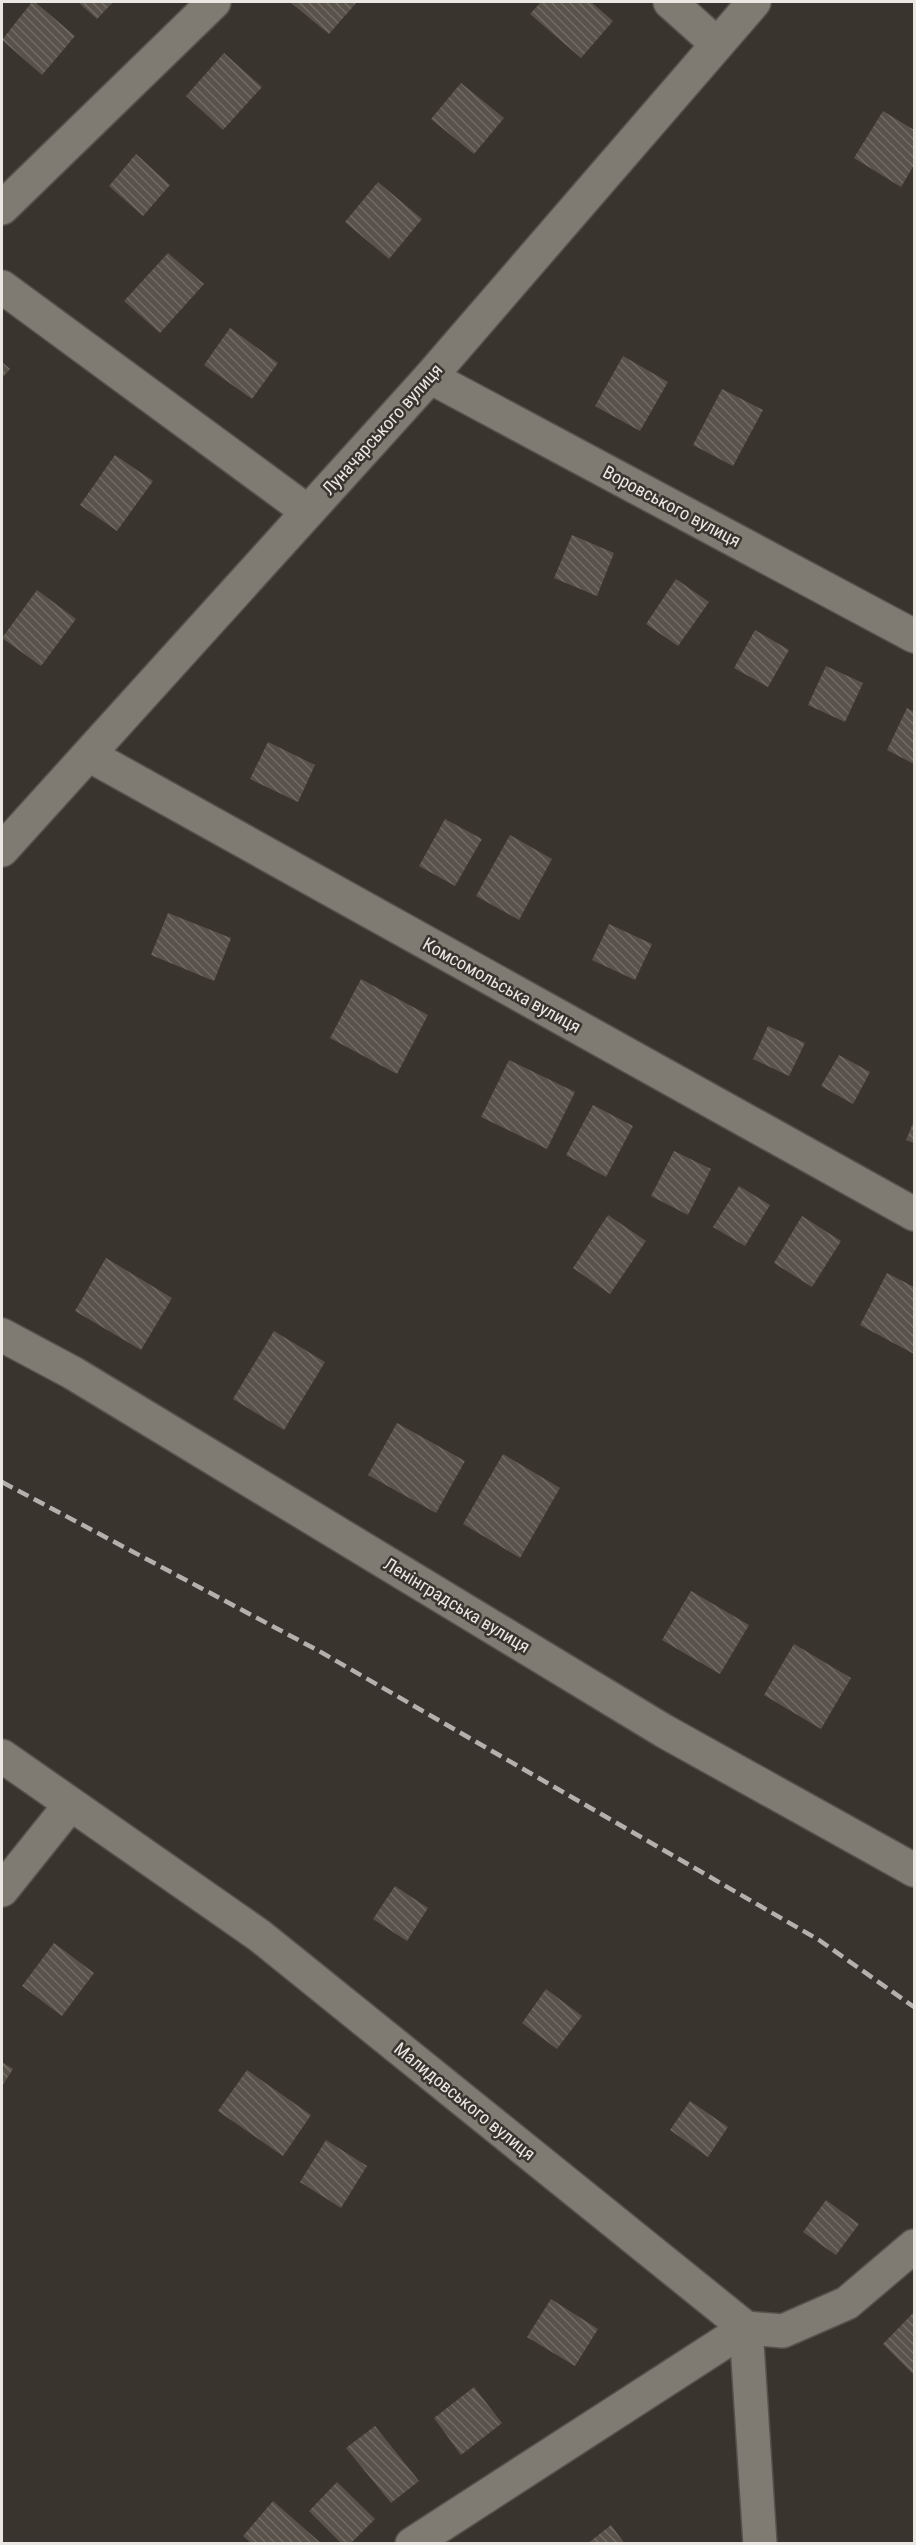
<svg xmlns="http://www.w3.org/2000/svg" width="916" height="2545" font-family="'Roboto Condensed',sans-serif">
<style>
.building{fill:url(#building-back-hatch)}
.lines{fill:none;stroke-linecap:round;stroke-linejoin:round}
.street-casing{stroke:#55524c;stroke-width:36}
.secondary-casing{stroke:#55524c;stroke-width:36}
.street{stroke:#7f7b73;stroke-width:33}
.secondary{stroke:#7f7b73;stroke-width:33}
.rail{stroke:#b4b1ac;stroke-width:4.5;stroke-dasharray:12 6;stroke-linecap:butt}
.labels{text-anchor:middle;dominant-baseline:central;stroke-width:5;stroke-linejoin:round;paint-order:stroke}
.street-label{font-size:18px;fill:#ebe8e4;stroke:#39352e}
</style>
<defs>
<pattern id="building-back-hatch" width="6" height="6" patternUnits="userSpaceOnUse" patternTransform="scale(1.5)"><rect width="6" height="6" fill="#58524b"/><path d="M-1 5l2 2M0 0l6 6M5-1l2 2" fill="none" stroke="#706b65"/></pattern>
</defs>
<rect width="100%" height="100%" fill="#39352e"/>
<g class="building">
<path d="M32 2H35L75 36 42 75 2 40Z"/>
<path d="M78 2H113L97 19Z"/>
<path d="M290 2H357L329 34Z"/>
<path d="M541 2H591L613 21 581 58 530 14Z"/>
<path d="M224 53 262 87 223 130 186 96Z"/>
<path d="M461 83 504 118 474 154 431 119Z"/>
<path d="M883 111 914 130V165L901 187 854 158Z"/>
<path d="M136 154 170 185 143 216 109 186Z"/>
<path d="M378 182 422 219 389 259 345 222Z"/>
<path d="M168 253 204 284 160 333 124 301Z"/>
<path d="M230 328 278 363 252 399 204 365Z"/>
<path d="M623 356 668 382 640 431 595 406Z"/>
<path d="M2 362 10 369 2 378Z"/>
<path d="M722 389 763 410 733 466 693 445Z"/>
<path d="M115 455 153 481 117 531 80 505Z"/>
<path d="M572 535 614 553 597 596 554 578Z"/>
<path d="M676 579 709 602 678 646 646 624Z"/>
<path d="M37 590 76 619 41 666 2 638Z"/>
<path d="M755 630 789 650 768 687 734 668Z"/>
<path d="M826 666 863 683 845 722 808 705Z"/>
<path d="M907 708 914 712V764L887 750Z"/>
<path d="M268 742 315 765 298 802 250 779Z"/>
<path d="M445 819 482 839 455 886 419 866Z"/>
<path d="M510 835 552 859 519 920 476 896Z"/>
<path d="M168 913 231 938 214 981 151 955Z"/>
<path d="M609 924 652 944 635 980 592 960Z"/>
<path d="M361 979 428 1015 397 1074 330 1038Z"/>
<path d="M768 1026 805 1043 789 1076 753 1059Z"/>
<path d="M839 1055 870 1072 853 1104 821 1086Z"/>
<path d="M509 1060 575 1092 547 1149 481 1117Z"/>
<path d="M593 1105 633 1126 606 1177 566 1155Z"/>
<path d="M914 1121V1143L906 1140Z"/>
<path d="M674 1151 711 1169 688 1215 651 1196Z"/>
<path d="M739 1186 770 1205 745 1246 713 1227Z"/>
<path d="M608 1215 646 1241 610 1294 573 1268Z"/>
<path d="M802 1216 841 1241 812 1287 774 1263Z"/>
<path d="M106 1258 172 1298 141 1350 75 1311Z"/>
<path d="M887 1273 914 1287V1354L860 1325Z"/>
<path d="M274 1331 325 1362 284 1430 233 1399Z"/>
<path d="M397 1423 465 1461 436 1513 368 1475Z"/>
<path d="M503 1454 560 1488 520 1558 463 1524Z"/>
<path d="M691 1591 749 1625 720 1674 662 1640Z"/>
<path d="M794 1644 851 1678 821 1729 764 1695Z"/>
<path d="M395 1886 428 1908 407 1941 373 1919Z"/>
<path d="M54 1943 94 1973 62 2016 22 1986Z"/>
<path d="M546 1989 582 2016 557 2049 522 2023Z"/>
<path d="M2 2062 13 2069 2 2086Z"/>
<path d="M247 2070 311 2115 283 2156 218 2111Z"/>
<path d="M690 2101 728 2127 708 2157 670 2130Z"/>
<path d="M326 2140 367 2166 341 2208 300 2182Z"/>
<path d="M826 2200 859 2224 836 2255 803 2232Z"/>
<path d="M551 2299 598 2329 575 2366 527 2337Z"/>
<path d="M914 2312V2375L883 2344Z"/>
<path d="M474 2387 502 2423 461 2455 434 2418Z"/>
<path d="M375 2426 419 2481 391 2503 346 2448Z"/>
<path d="M337 2482 375 2519 350 2544H342L309 2511Z"/>
<path d="M273 2501 322 2544H252L243 2536Z"/>
<path d="M611 2525 625 2544H587Z"/>
</g>
<g class="lines">
<defs>
<g id="street">
<path d="M670 2 717 44"/>
<path d="M2 208 214 2"/>
<path d="M2 287 307 511"/>
<path d="M430 377 914 636"/>
<path d="M89 755 914 1214"/>
<path d="M2 1335 73 1373 664 1731 914 1870"/>
<path d="M2 1756 260 1936 746 2328 760 2544"/>
<path d="M2 1890 70 1805"/>
<path d="M412 2544 746 2328 783 2331 847 2303 914 2246"/>
</g>
<path id="secondary" d="M2 850 430 377 754 2"/>
</defs>
<use href="#street" class="street-casing"/>
<use href="#secondary" class="secondary-casing"/>
<use href="#street" class="street"/>
<use href="#secondary" class="secondary"/>
<path class="rail" d="M2 1482 319 1651 819 1940 914 2007"/>
</g>
<g class="labels">
<g class="street-label">
<text transform="translate(382 429) rotate(-48)">Луначарського вулиця</text>
<text transform="translate(672 506) rotate(28)">Воровського вулиця</text>
<text transform="translate(502 985) rotate(29)">Комсомольська вулиця</text>
<text transform="translate(457 1605) rotate(31)">Ленінградська вулиця</text>
<text transform="translate(465 2101) rotate(39)">Малидовського вулиця</text>
</g>
</g>
<rect width="916" height="2545" fill="none" stroke="#ebe8e4" stroke-width="6"/>
</svg>
